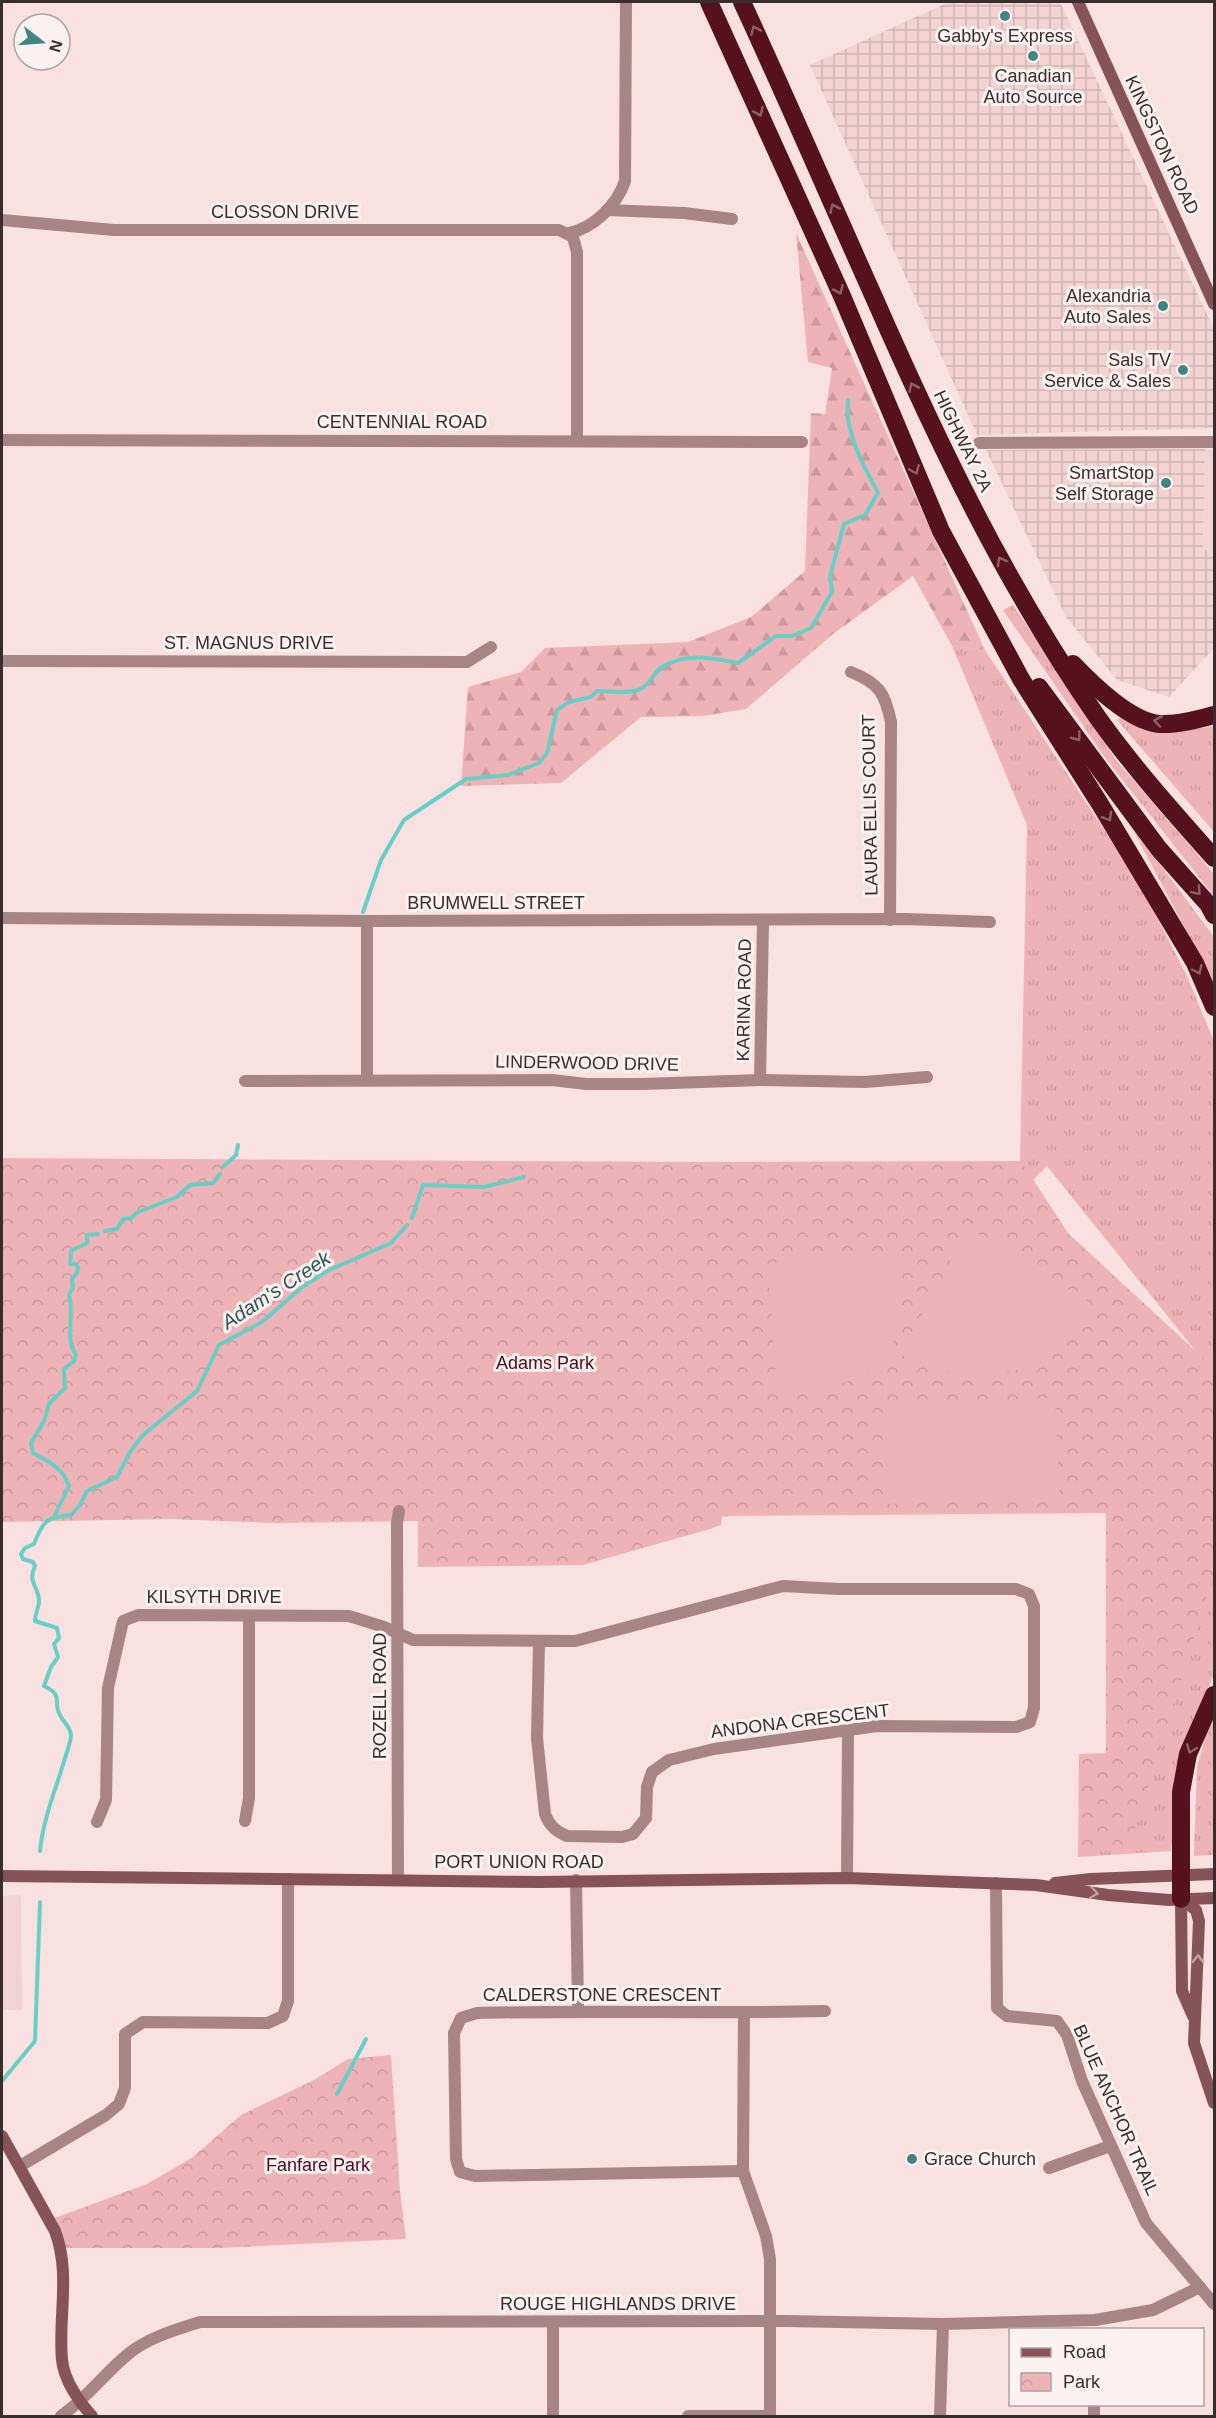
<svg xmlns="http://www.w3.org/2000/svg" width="1216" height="2418" font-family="Helvetica,sans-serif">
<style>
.built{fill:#f2d2d3}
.industrial{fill:url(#industrial-grid)}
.grass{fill:url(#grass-tufts)}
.forest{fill:url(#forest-firs)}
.park{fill:url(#park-crowns)}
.pitch{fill:#eeb3b6}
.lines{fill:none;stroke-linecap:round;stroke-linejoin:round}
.stream{stroke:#68cfc6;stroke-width:4}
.street{stroke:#a78485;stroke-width:12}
.secondary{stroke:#865458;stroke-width:12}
.highway{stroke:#55121e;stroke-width:18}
.oneway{stroke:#8f6068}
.oneway2{stroke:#c1a2a4}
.poi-dot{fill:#408680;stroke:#fcf1f1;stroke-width:2}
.labels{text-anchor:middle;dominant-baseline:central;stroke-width:6;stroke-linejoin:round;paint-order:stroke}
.poi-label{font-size:18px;fill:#382e2e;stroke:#fcf1f1;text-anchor:end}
.street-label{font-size:18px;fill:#382e2e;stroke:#fcf1f1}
.park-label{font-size:18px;fill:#510919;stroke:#fcf1f1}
.water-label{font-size:20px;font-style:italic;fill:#295753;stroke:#fcf1f1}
</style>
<defs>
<pattern id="industrial-grid" width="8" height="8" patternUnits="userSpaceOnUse" patternTransform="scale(1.5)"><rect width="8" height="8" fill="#f2d2d3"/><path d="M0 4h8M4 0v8" fill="none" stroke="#d0b5b5"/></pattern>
<pattern id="grass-tufts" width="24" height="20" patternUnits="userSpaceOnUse" patternTransform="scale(1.5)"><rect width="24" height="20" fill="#eeb3b6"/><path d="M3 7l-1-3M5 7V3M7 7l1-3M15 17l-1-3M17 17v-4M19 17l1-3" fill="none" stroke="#cd9a9d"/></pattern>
<pattern id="forest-firs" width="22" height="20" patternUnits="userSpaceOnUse" patternTransform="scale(1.5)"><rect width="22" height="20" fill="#eeb3b6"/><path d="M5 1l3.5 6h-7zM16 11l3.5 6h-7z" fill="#cd9a9d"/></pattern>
<pattern id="park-crowns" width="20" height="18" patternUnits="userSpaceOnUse" patternTransform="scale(1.5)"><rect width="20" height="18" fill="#eeb3b6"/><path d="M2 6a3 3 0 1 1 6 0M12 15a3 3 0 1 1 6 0" fill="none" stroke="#cd9a9d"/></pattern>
</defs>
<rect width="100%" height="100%" fill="#f9e0e1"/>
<g class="built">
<path d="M1205 449 1214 450V551L1203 550Z"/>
<path d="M21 1895 22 2010H2V1896Z"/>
</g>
<g class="industrial">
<path d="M949 2H1060L1214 329V428L977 435 810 65Z"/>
<path d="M1205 449 1203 550 1214 551V648L1169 697 1117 680 1066 617 986 450Z"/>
</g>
<g class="grass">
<path d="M1013 605 1116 760 1214 874V896L1106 759 1003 610Z"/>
<path d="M952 646 985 650 1138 881 1186 974 1214 1041V1374L1047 1166 1033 1180 1020 1161 1027 825Z"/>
<path d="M1123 715C1162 731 1172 734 1214 726V832L1117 720Z"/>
<path d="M1130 824 1214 937V988L1205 966Z"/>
<path d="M1214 1544V1674L1184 1746 1171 1851 1078 1857 1079 1754 1107 1753Z"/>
<path d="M1214 1714V1855L1194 1856 1197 1767 1207 1731Z"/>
</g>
<path class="forest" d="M796 233 985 650 952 646 913 576 833 634 746 709 702 716 641 717 561 783 461 786 468 687 521 672 545 648 688 642 751 617 805 571 811 413 825 414 832 368 808 362Z"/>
<g class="park">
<path d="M2 1158 698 1162 1021 1161 1068 1233 1214 1368V1573L1131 1842 1106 1851H1080V1754H1106V1513L729 1516 722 1517 721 1525 710 1529 583 1565 418 1567V1521L276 1523 169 1519 2 1522Z"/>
<path d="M391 2055 400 2191 406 2239 220 2248H65L52 2219 147 2184 193 2157 241 2115 314 2080 348 2059Z"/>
</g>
<g class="pitch">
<path d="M979 1234 1007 1248 1006 1250 1092 1304C1076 1324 1060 1348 1038 1361 1013 1377 957 1377 929 1368 919 1365 910 1359 900 1354L950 1264 949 1263 956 1249 959 1250 966 1237Z"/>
<path d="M902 1256C902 1278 905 1303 899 1325 884 1385 828 1390 777 1391L769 1279C773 1260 773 1265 787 1257Z"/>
<path d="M1055 1398 1060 1496 888 1504 884 1405Z"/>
</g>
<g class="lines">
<g class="stream">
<path d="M363 912 381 860 404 820 466 779 508 775 539 763 547 753 557 710 569 702 591 697 597 691C609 691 627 694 638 690 652 684 651 675 661 668 685 652 712 658 738 663L776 636H792L811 628 832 592 830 576 844 524 865 515 878 493C864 466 844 432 848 400"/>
<path d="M223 1167 236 1155 238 1145"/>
<path d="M412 1218 423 1185 484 1187 524 1177"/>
<path d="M105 1231 117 1229 123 1219 132 1218 136 1213 177 1197 190 1185 213 1183 220 1174"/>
<path d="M54 1517 69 1486C63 1468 50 1462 33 1453L31 1443 44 1421 49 1404 65 1388 64 1369 74 1361 76 1355C64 1335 75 1317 69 1295L73 1287 72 1279 77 1273 78 1267 75 1264H70L71 1251 87 1243V1235L98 1234"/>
<path d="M40 1851C43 1819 56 1789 65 1758 67 1751 71 1742 71 1735 70 1726 63 1722 60 1715 52 1701 65 1696 44 1686L51 1667 58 1657 54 1644 59 1638 57 1628 35 1621C35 1614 39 1607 39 1601 39 1586 27 1583 35 1566L33 1562 23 1559 21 1554 25 1548 34 1544C43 1521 46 1517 71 1515L80 1505 87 1491 117 1477 130 1452 143 1435 197 1391 219 1345 262 1322 301 1288 327 1271 391 1243 407 1225"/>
<path d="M2 2081 35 2041 40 1902"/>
<path d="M337 2094 366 2039"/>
</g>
<g class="street">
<path d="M607 210 684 213 732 219"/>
<path d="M2 220 114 230H559L573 237 577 252V439"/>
<path d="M569 233C594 228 617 205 625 181L626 2"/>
<path d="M2 440 802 442"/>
<path d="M979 443 1214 442"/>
<path d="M2 661 467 662 491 647"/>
<path d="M851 672C879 683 885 693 891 722L890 920"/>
<path d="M2 918 367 921 905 919 990 922"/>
<path d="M367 921V1079"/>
<path d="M760 1080 763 921"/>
<path d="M245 1081 552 1080 586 1084H643L760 1080 865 1082 927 1077"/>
<path d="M245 1821 249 1798V1616"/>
<path d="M97 1822 106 1800 108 1688 123 1621 138 1615 349 1616 384 1627 413 1640 575 1641 783 1586 838 1589H1016L1029 1594 1034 1606V1708L1030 1722 1016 1727 877 1726 714 1749 669 1760 652 1772 647 1787 646 1818 633 1834 622 1837 567 1836C556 1832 549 1825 545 1814L537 1738 539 1641"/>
<path d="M847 1878 848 1731"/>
<path d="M398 1880 397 1523 399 1511"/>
<path d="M576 1880 578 2010"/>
<path d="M996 1883 997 2008 1007 2016 1057 2021 1067 2035 1082 2081 1146 2223 1214 2304"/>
<path d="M744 2013 743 2171 766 2236 770 2259V2416"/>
<path d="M20 2166 106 2115 119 2104 125 2088V2034L143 2022 268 2023 283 2016 288 2001V1879"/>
<path d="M1049 2168 1110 2146"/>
<path d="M743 2171 475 2176 460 2172 456 2159 454 2033 461 2018 477 2013C593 2010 709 2014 825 2011"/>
<path d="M61 2416C86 2399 104 2374 127 2355 147 2338 175 2330 200 2322L786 2321 943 2324 1095 2320 1153 2310 1200 2287"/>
<path d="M553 2416V2322"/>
<path d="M688 2416H770"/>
<path d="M940 2416 943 2324"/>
<path d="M1094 2416V2404"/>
</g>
<g class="secondary">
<path d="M1078 2 1214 304"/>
<path d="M2 1876 540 1882 847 1878 1036 1885 1108 1895 1169 1900 1214 1898"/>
<path d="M1055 1883 1091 1879 1214 1874"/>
<path d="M1181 1899 1196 1910 1199 1921 1194 2043 1214 2103"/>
<path d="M1181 1899 1182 1991 1193 2016"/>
<path d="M2 2136 55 2231C71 2273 58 2317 62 2360 64 2380 79 2402 92 2416"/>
</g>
<g class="highway">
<path d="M709 2 842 296 941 531 1021 679 1100 804 1195 963 1214 1007"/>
<path d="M742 2C787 99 829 197 873 295 937 441 1006 586 1098 718 1133 767 1174 813 1214 858"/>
<path d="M1073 664C1092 684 1131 722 1160 724 1178 725 1197 720 1214 715"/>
<path d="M1039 687 1159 849 1208 904 1214 915"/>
<path d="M1181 1899V1792L1188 1754 1214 1695"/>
</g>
</g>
<defs><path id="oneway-chevron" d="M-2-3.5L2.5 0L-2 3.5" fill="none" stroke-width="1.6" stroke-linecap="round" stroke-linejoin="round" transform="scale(1.5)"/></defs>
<g class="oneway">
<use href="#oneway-chevron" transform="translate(755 30) rotate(-114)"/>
<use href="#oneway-chevron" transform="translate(759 112) rotate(66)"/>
<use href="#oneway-chevron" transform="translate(834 208) rotate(-114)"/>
<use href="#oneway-chevron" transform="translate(839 290) rotate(66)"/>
<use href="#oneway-chevron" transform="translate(913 387) rotate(-114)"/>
<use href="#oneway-chevron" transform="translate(915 470) rotate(67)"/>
<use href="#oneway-chevron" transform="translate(1001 561) rotate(-119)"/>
<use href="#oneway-chevron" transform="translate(1158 721) rotate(-170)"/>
<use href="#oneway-chevron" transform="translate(1077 737) rotate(53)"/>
<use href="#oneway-chevron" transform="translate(1108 817) rotate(60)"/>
<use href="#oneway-chevron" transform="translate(1197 891) rotate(49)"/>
<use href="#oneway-chevron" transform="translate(1198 970) rotate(65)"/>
<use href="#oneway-chevron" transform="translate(1191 1749) rotate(111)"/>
</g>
<g class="oneway2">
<use href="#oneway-chevron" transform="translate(1094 1893) rotate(8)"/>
<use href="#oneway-chevron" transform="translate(1198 1959) rotate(-89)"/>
</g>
<g class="poi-dot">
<circle cx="1005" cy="16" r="6"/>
<circle cx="1033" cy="56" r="6"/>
<circle cx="1163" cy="306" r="6"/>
<circle cx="1183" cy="370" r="6"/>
<circle cx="1166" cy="483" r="6"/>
<circle cx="912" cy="2159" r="6"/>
</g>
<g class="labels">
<g class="poi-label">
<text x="1005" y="36" text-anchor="middle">Gabby's Express</text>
<text x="1033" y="76" text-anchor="middle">Canadian<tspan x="1033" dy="21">Auto Source</tspan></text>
<text x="1151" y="296">Alexandria<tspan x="1151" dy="21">Auto Sales</tspan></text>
<text x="1171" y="360">Sals TV<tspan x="1171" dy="21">Service &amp; Sales</tspan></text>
<text x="1154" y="473">SmartStop<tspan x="1154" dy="21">Self Storage</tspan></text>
<text x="924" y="2159" text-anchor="start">Grace Church</text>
</g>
<g class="street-label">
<text transform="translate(1162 145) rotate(65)">KINGSTON ROAD</text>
<text x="285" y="212">CLOSSON DRIVE</text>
<text x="402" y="422">CENTENNIAL ROAD</text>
<text transform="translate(963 441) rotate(64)">HIGHWAY 2A</text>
<text x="249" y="643">ST. MAGNUS DRIVE</text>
<text transform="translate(870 805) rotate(-91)">LAURA ELLIS COURT</text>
<text x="496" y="903">BRUMWELL STREET</text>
<text transform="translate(744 1000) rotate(-89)">KARINA ROAD</text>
<text transform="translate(587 1063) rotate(1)">LINDERWOOD DRIVE</text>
<text x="214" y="1597">KILSYTH DRIVE</text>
<text transform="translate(380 1696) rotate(-90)">ROZELL ROAD</text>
<text transform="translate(800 1721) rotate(-7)">ANDONA CRESCENT</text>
<text x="519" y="1862">PORT UNION ROAD</text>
<text x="602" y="1995">CALDERSTONE CRESCENT</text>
<text transform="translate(1116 2110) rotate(66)">BLUE ANCHOR TRAIL</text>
<text x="618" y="2304">ROUGE HIGHLANDS DRIVE</text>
</g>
<g class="park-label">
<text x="545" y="1363">Adams Park</text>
<text x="318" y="2165">Fanfare Park</text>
</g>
<g class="water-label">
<text transform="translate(276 1290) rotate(-33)">Adam's Creek</text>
</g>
</g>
<rect width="1216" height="2418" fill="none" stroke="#382e2e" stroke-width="6"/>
<rect x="1009" y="2328" width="195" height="78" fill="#fcf1f1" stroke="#aea3a3" stroke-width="1.5"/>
<rect x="1021" y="2348" width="30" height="9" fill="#865458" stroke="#aea3a3" stroke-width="1.5"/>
<text x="1063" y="2358" font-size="18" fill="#382e2e">Road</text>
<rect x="1021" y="2373" width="30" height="18" fill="url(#park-crowns)" stroke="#aea3a3" stroke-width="1.5"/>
<text x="1063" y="2388" font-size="18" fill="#382e2e">Park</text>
<g transform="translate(42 42) rotate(107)"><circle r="28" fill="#fcf1f1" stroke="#aea3a3" stroke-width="1.5"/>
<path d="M0-4.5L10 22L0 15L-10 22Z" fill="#408680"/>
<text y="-9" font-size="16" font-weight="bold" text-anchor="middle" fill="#382e2e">N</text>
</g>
</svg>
